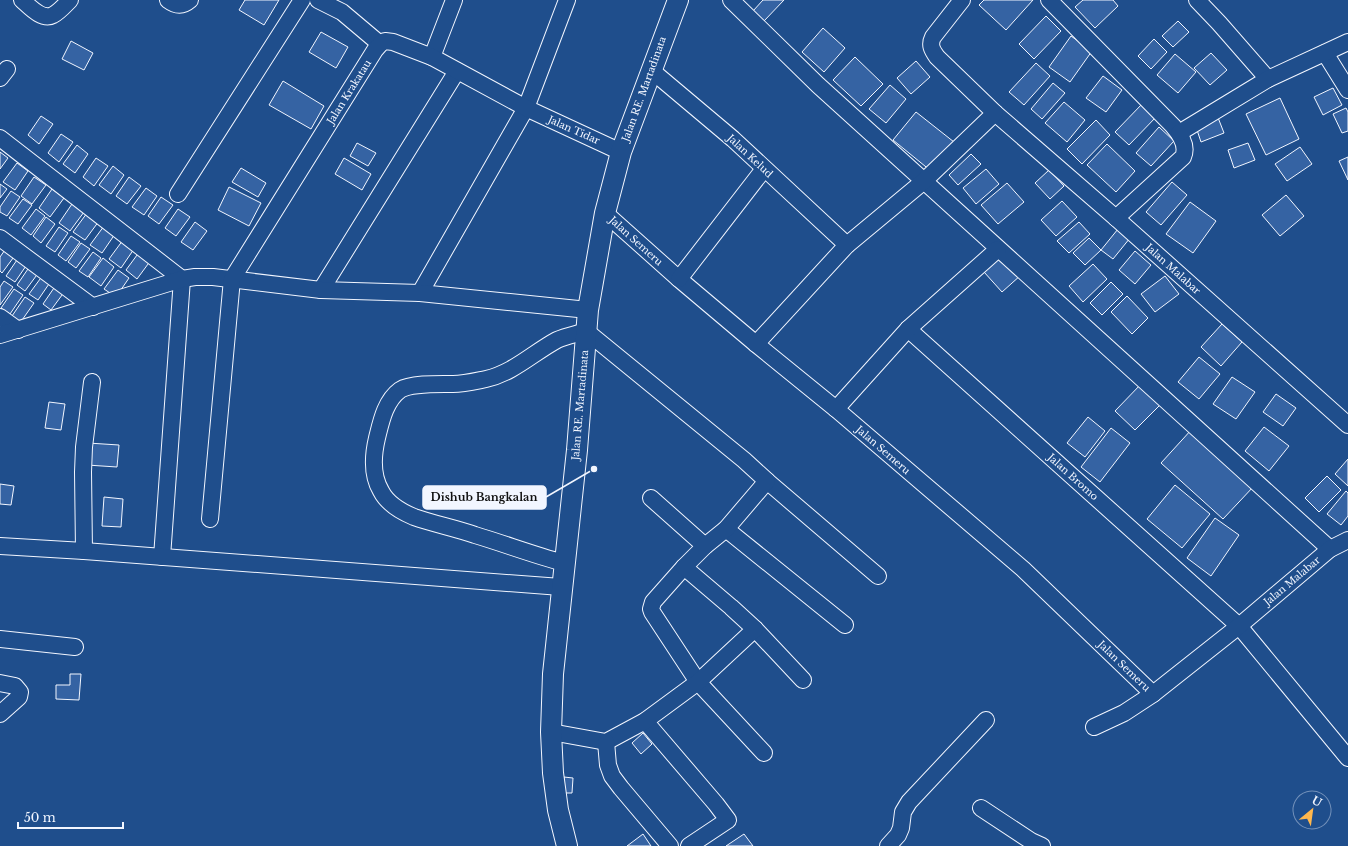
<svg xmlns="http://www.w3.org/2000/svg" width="1348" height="846" font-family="'Libre Baskerville',serif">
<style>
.building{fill:#3563a3;stroke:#f2f6ff}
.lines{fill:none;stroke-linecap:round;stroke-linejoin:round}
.minor-casing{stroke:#f2f6ff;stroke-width:18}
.major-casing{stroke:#f2f6ff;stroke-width:22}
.minor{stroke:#1f4e8c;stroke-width:16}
.major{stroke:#1f4e8c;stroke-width:20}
.labels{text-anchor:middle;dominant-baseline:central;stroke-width:3;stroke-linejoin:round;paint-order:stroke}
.street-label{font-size:10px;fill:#f2f6ff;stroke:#1f4e8c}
.leader{fill:none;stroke:#f2f6ff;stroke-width:1.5}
.callout-dot{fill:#f2f6ff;stroke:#1f4e8c;stroke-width:1.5}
.callout{fill:#f2f6ff;stroke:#f2f6ff;stroke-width:1.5}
.callout-label{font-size:11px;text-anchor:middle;font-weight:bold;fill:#111}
</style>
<rect width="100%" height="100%" fill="#1f4e8c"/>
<g class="building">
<path d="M245 0H279L264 25 239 10Z"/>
<path d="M763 0H784L764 21 753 11Z"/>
<path d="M984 0H1033L1006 30 979 5Z"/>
<path d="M1083 0H1113L1118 6 1095 28 1075 7Z"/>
<path d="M1046 16 1061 31 1034 59 1019 44Z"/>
<path d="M1178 21 1189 32 1173 47 1162 36Z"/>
<path d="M823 28 845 48 824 72 802 52Z"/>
<path d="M321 32 348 47 336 68 309 52Z"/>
<path d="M1071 36 1092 51 1070 82 1049 67Z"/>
<path d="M1154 39 1167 52 1151 69 1138 56Z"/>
<path d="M71 41 93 53 84 70 62 59Z"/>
<path d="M1211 53 1227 70 1210 85 1194 68Z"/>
<path d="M1175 54 1196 72 1178 93 1157 75Z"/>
<path d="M855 57 883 84 861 106 833 80Z"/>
<path d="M916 61 930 77 911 94 897 78Z"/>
<path d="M1036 63 1050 76 1024 105 1009 92Z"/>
<path d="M1103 76 1122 90 1106 112 1086 98Z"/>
<path d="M283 81 324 106 311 129 269 105Z"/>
<path d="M1053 83 1065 93 1042 119 1031 109Z"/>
<path d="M890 85 906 99 886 123 869 109Z"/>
<path d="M1333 88 1342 105 1323 115 1314 97Z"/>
<path d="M1280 98 1299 139 1266 155 1246 114Z"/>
<path d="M1064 102 1085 120 1067 142 1045 123Z"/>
<path d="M1143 103 1157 116 1129 145 1115 132Z"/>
<path d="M1346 108 1348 112V131L1342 133 1333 114Z"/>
<path d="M916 112 954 142 931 171 893 140Z"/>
<path d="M1217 115 1224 133 1201 142 1195 124Z"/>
<path d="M41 116 53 124 39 144 28 135Z"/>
<path d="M1096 120 1110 135 1082 164 1067 149Z"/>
<path d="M1159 127 1174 141 1151 166 1136 153Z"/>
<path d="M61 134 73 142 59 162 48 153Z"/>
<path d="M357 143 376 153 368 166 350 156Z"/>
<path d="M1248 143 1255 160 1234 168 1228 150Z"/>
<path d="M1107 144 1135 171 1116 192 1087 165Z"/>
<path d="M77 145 88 154 75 173 63 164Z"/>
<path d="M1300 147 1312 164 1287 181 1275 164Z"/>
<path d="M0 152 8 158 0 169Z"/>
<path d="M971 154 981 164 958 185 949 175Z"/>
<path d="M1348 157V180L1339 161Z"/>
<path d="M96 158 108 166 94 186 83 177Z"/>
<path d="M344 158 371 174 362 190 335 174Z"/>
<path d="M17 163 28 171 15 190 3 182Z"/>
<path d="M113 166 124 175 111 194 99 185Z"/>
<path d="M241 168 266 183 258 197 232 182Z"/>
<path d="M986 169 999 184 976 204 963 188Z"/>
<path d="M1049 170 1064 186 1050 199 1035 183Z"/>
<path d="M34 177 46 185 32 204 21 196Z"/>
<path d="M129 177 141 186 127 204 116 196Z"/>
<path d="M1172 182 1187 195 1161 225 1146 212Z"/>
<path d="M1007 183 1024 202 998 224 981 205Z"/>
<path d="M0 184 7 189 0 198Z"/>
<path d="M229 187 261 203 249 226 218 210Z"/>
<path d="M146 188 157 196 144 215 132 207Z"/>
<path d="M52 189 64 198 50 217 39 208Z"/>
<path d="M11 191 20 197 7 216 0 212V207Z"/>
<path d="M1286 195 1304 216 1280 236 1262 215Z"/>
<path d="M161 197 173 205 159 224 148 216Z"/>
<path d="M23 199 32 205 18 224 9 218Z"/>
<path d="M1062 201 1077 217 1056 236 1041 220Z"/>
<path d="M1190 202 1216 221 1193 253 1166 234Z"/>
<path d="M72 204 84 212 70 231 59 223Z"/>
<path d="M36 209 45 216 31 235 22 228Z"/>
<path d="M178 209 190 217 176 236 165 228Z"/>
<path d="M87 213 99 221 85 240 73 232Z"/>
<path d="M46 217 55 224 41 243 33 236Z"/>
<path d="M195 222 207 231 193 250 181 242Z"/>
<path d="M1079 222 1090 234 1069 253 1057 241Z"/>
<path d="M104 226 115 234 102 253 90 245Z"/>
<path d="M59 227 68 233 55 252 46 246Z"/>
<path d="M1118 229 1130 238 1113 259 1101 250Z"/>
<path d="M71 236 80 242 66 261 58 255Z"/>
<path d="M1089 238 1101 250 1085 265 1073 253Z"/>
<path d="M123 240 134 249 121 268 109 259Z"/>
<path d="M81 243 90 249 76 268 68 262Z"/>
<path d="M7 247 16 254 2 273 0 271V257Z"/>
<path d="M140 251 151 260 137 279 126 270Z"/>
<path d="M1135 251 1151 265 1135 284 1119 270Z"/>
<path d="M93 252 101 258 88 277 79 271Z"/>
<path d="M1003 255 1021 275 1002 292 984 272Z"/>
<path d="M19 257 28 263 15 282 6 276Z"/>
<path d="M103 258 114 267 101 286 89 277Z"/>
<path d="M1093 264 1107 279 1083 302 1069 286Z"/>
<path d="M30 266 39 272 25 291 17 285Z"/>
<path d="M118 270 129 278 116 297 104 289Z"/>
<path d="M43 275 51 281 38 300 29 294Z"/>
<path d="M1165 276 1179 294 1155 312 1141 294Z"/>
<path d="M4 281 13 287 0 305V287Z"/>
<path d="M1111 282 1123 294 1102 315 1090 303Z"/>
<path d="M56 285 65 291 51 310 43 304Z"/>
<path d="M14 289 23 295 10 314 1 308Z"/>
<path d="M1127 296 1148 318 1132 334 1111 312Z"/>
<path d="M25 297 34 303 20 323 12 316Z"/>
<path d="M1222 324 1242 342 1221 366 1201 347Z"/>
<path d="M1199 357 1220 374 1199 399 1178 382Z"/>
<path d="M1232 377 1255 392 1236 419 1213 404Z"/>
<path d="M1142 383 1162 403 1135 430 1115 411Z"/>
<path d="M1276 394 1296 408 1283 426 1263 412Z"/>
<path d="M49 402 65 404 61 430 45 428Z"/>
<path d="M1088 417 1105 431 1085 457 1067 443Z"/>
<path d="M1264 427 1289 446 1269 471 1245 451Z"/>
<path d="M1111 428 1130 443 1100 482 1081 467Z"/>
<path d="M1192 429 1254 486 1223 519 1161 463Z"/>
<path d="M88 443 119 445 117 467 87 465Z"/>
<path d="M1348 459V486L1335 474Z"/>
<path d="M1327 476 1341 490 1319 512 1305 498Z"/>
<path d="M0 484 14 486 11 505 0 504Z"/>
<path d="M1175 485 1210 514 1182 548 1147 519Z"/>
<path d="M1346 491 1348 493V516L1341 525 1327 514Z"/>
<path d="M104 497 123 499 121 527 102 526Z"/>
<path d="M1215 518 1239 535 1211 576 1187 558Z"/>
<path d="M70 674H81L79 700 56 699V685H70Z"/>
<path d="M643 733 652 744 641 754 632 743Z"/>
<path d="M564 777 573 778 572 793H563Z"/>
<path d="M643 834 651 846H627Z"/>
<path d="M744 834 753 846H726Z"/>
</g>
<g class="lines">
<defs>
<g id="minor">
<path d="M22 0C29 6 42 21 53 15 59 12 65 5 70 0"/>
<path d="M168 0C176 6 182 7 190 0"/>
<path d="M318 0 342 12 380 44"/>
<path d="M731 0 818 85 1330 549"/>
<path d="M1049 0 1173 126C1180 134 1188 146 1183 157L1116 218"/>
<path d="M1197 0 1219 23 1268 79"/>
<path d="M1325 53 1348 90"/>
<path d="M432 57 454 0"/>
<path d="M651 70 733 139 847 245"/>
<path d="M0 78 7 69"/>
<path d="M995 113 1116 218 1348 425"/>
<path d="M1179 133 1268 79 1348 42"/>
<path d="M0 138 182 279 162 557"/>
<path d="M178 194 302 0"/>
<path d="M605 213 679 279 756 344 836 409 1023 569 1153 694"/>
<path d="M0 238 93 307"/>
<path d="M679 279 764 169"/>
<path d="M321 290 457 71"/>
<path d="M420 293 526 108 567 0"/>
<path d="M0 317 18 330"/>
<path d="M908 329 1239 626 1348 758"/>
<path d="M0 335 182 279 195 277H213L321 290 420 293 588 310"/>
<path d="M756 344 847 245 924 181 995 113 937 57C932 50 929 45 933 37L962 0"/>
<path d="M836 409 908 329 998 249"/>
<path d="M767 481 878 576"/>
<path d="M651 498 705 546"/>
<path d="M210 519 232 279 375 50 382 42 385 41 393 42 432 57 526 108 621 152"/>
<path d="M726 529 845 625"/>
<path d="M0 546 84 551 561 587"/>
<path d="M84 551 83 472 84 447 92 382"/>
<path d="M684 567 653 602 651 609 652 612 698 682 764 753"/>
<path d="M755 629 803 680"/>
<path d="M0 639 75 647"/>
<path d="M0 683 15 686 20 692 19 697 0 714"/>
<path d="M645 721 716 804 728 820 689 846"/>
<path d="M1094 727 1124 713 1153 694 1239 626 1330 549 1348 540"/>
<path d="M551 732 606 742 645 721 698 682 755 629 731 607 684 567 705 546 726 529 767 481 744 460 586 331C577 334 566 336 557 340 533 353 513 373 486 379 476 381 464 384 453 384 440 384 411 383 400 390 385 401 381 422 377 438 373 455 372 476 381 491 387 503 402 512 414 517 434 524 455 528 475 535 505 544 534 555 564 563"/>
<path d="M606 742 608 765 612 776 621 788 670 846"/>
<path d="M981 808 1031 841 1042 846"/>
<path d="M888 846 898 835 901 828 903 812 909 802 986 720"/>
</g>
<path id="major" d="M567 846 558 810 553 773 551 732 553 674 577 450 588 310 605 213 621 152 678 0"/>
</defs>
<use href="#minor" class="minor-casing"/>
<use href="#major" class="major-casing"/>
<use href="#minor" class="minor"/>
<use href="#major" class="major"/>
</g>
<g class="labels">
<g class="street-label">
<text transform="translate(644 89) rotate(-70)">Jalan RE. Martadinata</text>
<text transform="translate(349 92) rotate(-58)">Jalan Krakatau</text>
<text transform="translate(574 130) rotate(24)">Jalan Tidar</text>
<text transform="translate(750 156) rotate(43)">Jalan Kelud</text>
<text transform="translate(636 241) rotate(42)">Jalan Semeru</text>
<text transform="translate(1173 269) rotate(42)">Jalan Malabar</text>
<text transform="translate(580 405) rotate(-85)">Jalan RE. Martadinata</text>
<text transform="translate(883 450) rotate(41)">Jalan Semeru</text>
<text transform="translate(1073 477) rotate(42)">Jalan Bromo</text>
<text transform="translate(1292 581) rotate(-40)">Jalan Malabar</text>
<text transform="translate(1124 666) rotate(44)">Jalan Semeru</text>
</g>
</g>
<path class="leader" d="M594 469L546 497"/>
<circle class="callout-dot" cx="594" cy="469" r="4"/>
<rect class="callout" x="423" y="486" width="123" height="23" rx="4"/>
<g class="callout-label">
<text x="484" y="501">Dishub Bangkalan</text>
</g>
<g transform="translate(1312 810) rotate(29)"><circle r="19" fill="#1f4e8c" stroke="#7391ba"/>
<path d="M0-3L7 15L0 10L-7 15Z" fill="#ffb74d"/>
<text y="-6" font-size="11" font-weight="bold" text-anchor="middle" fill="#f2f6ff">U</text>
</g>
<path d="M18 822v6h105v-6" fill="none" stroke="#f2f6ff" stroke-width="2"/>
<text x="24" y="822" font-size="12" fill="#f2f6ff" stroke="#1f4e8c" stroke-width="3" paint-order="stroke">50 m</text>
</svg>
